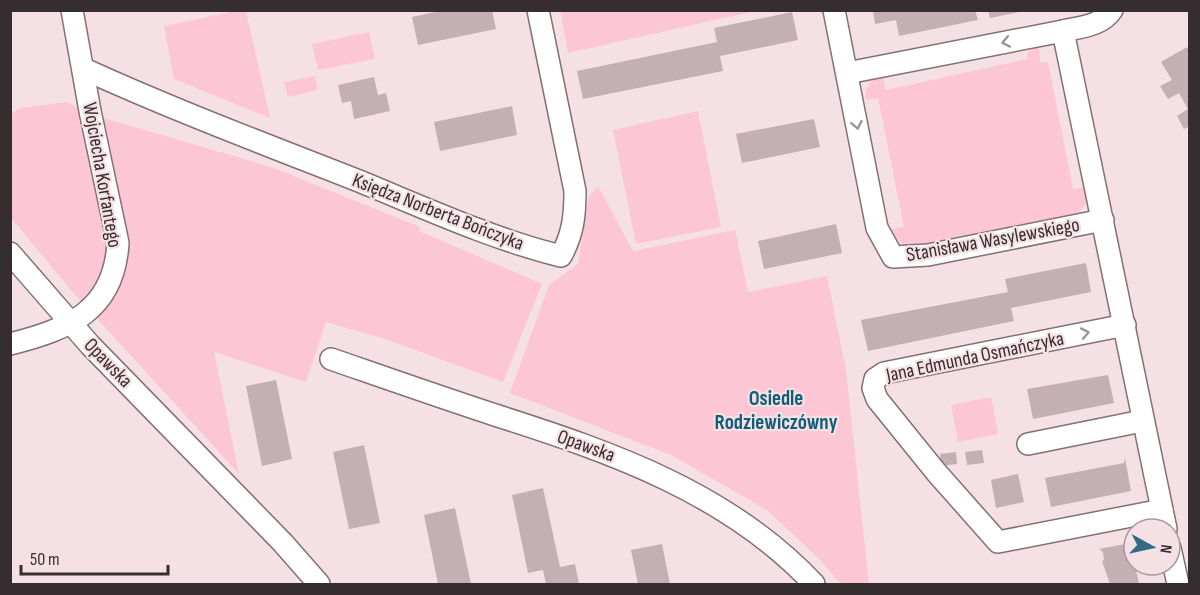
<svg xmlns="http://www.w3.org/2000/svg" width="1200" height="595" font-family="'Sofia Sans Condensed',sans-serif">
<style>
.green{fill:#fcc6d5}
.building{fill:#c4afb4}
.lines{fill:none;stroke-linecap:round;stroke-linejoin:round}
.minor-casing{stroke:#837075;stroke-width:24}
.minor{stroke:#fff;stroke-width:21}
.oneway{stroke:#9a9697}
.labels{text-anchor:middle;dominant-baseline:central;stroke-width:4.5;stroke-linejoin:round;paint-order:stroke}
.street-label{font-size:20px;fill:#352d2f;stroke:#f5e0e5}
.neighbourhood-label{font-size:21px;font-weight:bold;fill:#105d76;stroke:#f5e0e5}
</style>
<rect width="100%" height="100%" fill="#f5e0e5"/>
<g class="green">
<path d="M240 10 246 11 270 118 174 79 164 26Z"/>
<path d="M560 10H755V11L568 53Z"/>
<path d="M369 32 375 59 318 70 312 44Z"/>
<path d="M1039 44 1040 63 1048 62 1073 189 1086 187 1087 203 1078 213 914 247C902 246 895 240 892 229L904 227 878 98 866 100C864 88 870 79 883 76L886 90 1027 59 1028 51 1032 50 1031 46Z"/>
<path d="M315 76 318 90 288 97 284 82Z"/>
<path d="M66 102 97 116 271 167 420 227 419 231 542 284 503 382 382 338 326 322 306 382 214 352 239 474 71 290 11 218 10 114 20 108Z"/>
<path d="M698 111 721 227 636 244 613 130Z"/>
<path d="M598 186 633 251 735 230 748 292 827 276 846 370 869 584H841L818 558 767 510 671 455 510 393 549 285 578 264 589 197Z"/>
<path d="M991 397 998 434 958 442 951 405Z"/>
</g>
<g class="building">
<path d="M444 10H492L496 29 418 45 412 17Z"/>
<path d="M873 10H975L978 20 899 36 896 20 875 24Z"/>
<path d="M988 10H1019V12L990 18Z"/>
<path d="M792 12 798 40 720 56 723 71 583 99 577 71 717 42 714 28Z"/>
<path d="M1187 47 1190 52V126L1184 129 1177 116 1188 109 1179 93 1168 99 1160 86 1172 80 1161 62Z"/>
<path d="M374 77 378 95 386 93 390 111 354 119 351 101 342 103 338 85Z"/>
<path d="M512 106 517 135 440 151 434 122Z"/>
<path d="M814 119 820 147 742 163 736 134Z"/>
<path d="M836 224 842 253 764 269 758 241Z"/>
<path d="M1086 263 1091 292 1011 308 1014 321 868 351 861 320 1008 292 1005 279Z"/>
<path d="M1108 375 1114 403 1033 419 1027 389Z"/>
<path d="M276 380 292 459 262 466 246 386Z"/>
<path d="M364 445 380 523 349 529 333 452Z"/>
<path d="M982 450 984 463 967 465 965 452Z"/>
<path d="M956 452 957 464 941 466 940 454Z"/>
<path d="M1125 458 1131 491 1051 507 1045 478 1124 463Z"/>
<path d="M1018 474 1024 502 996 508 991 480Z"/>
<path d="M543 488 560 567 575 564 579 584H546L543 570 528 573 512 495Z"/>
<path d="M455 508 471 584H438L424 515Z"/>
<path d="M1130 543 1139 584H1110L1102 561 1104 560 1103 552 1099 549Z"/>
<path d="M662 544 670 584H638L631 550Z"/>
</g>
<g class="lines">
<defs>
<g id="minor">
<path d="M834 10 877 228 893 257 928 255 1103 220"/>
<path d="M1112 10C1101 26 1081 27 1063 31L1166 529"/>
<path d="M84 69C174 110 267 145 359 181 425 208 492 239 561 256 573 234 575 216 575 191L538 10"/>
<path d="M847 73 1063 31"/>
<path d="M10 253 90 345 283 543 319 584"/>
<path d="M1125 325 884 373 875 379 873 388 877 399 936 472 998 542 1162 510"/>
<path d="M10 344C69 329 114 311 118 243L90 111 72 10"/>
<path d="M331 359C386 378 440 397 495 415 611 452 729 493 814 584"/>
<path d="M1028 444 1142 421"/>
<path d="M1170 548 1178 584"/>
</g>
</defs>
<use href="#minor" class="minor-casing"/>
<use href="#minor" class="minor"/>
</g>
<defs><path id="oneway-chevron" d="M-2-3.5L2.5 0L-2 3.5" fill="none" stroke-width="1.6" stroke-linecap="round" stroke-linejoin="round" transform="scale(1.5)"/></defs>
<g class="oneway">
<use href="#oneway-chevron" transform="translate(1006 42) rotate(169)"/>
<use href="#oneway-chevron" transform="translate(857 125) rotate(79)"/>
<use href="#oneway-chevron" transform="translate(1085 333) rotate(-11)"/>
</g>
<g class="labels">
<g class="street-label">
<text transform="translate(102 175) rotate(80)">Wojciecha Korfantego</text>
<text transform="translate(438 212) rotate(21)">Księdza Norberta Bończyka</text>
<text transform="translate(993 240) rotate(-10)">Stanisława Wasylewskiego</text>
<text transform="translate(975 357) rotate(-12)">Jana Edmunda Osmańczyka</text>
<text transform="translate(108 363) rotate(46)">Opawska</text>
<text transform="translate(586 446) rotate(20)">Opawska</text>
</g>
<g class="neighbourhood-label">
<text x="776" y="398">Osiedle<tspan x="776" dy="24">Rodziewiczówny</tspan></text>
</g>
</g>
<rect width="1200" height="595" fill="none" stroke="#352d2f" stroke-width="24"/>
<g transform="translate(1152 547) rotate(98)"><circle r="28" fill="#f5e0e5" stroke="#a8989c" stroke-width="1.5"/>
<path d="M0-4.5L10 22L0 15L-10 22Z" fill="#306c83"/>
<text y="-9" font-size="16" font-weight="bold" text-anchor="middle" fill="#352d2f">N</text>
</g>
<path d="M21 565v9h147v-9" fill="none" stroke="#352d2f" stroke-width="3"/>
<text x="30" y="565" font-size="18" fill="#352d2f" stroke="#f5e0e5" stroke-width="4.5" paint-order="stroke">50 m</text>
</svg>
